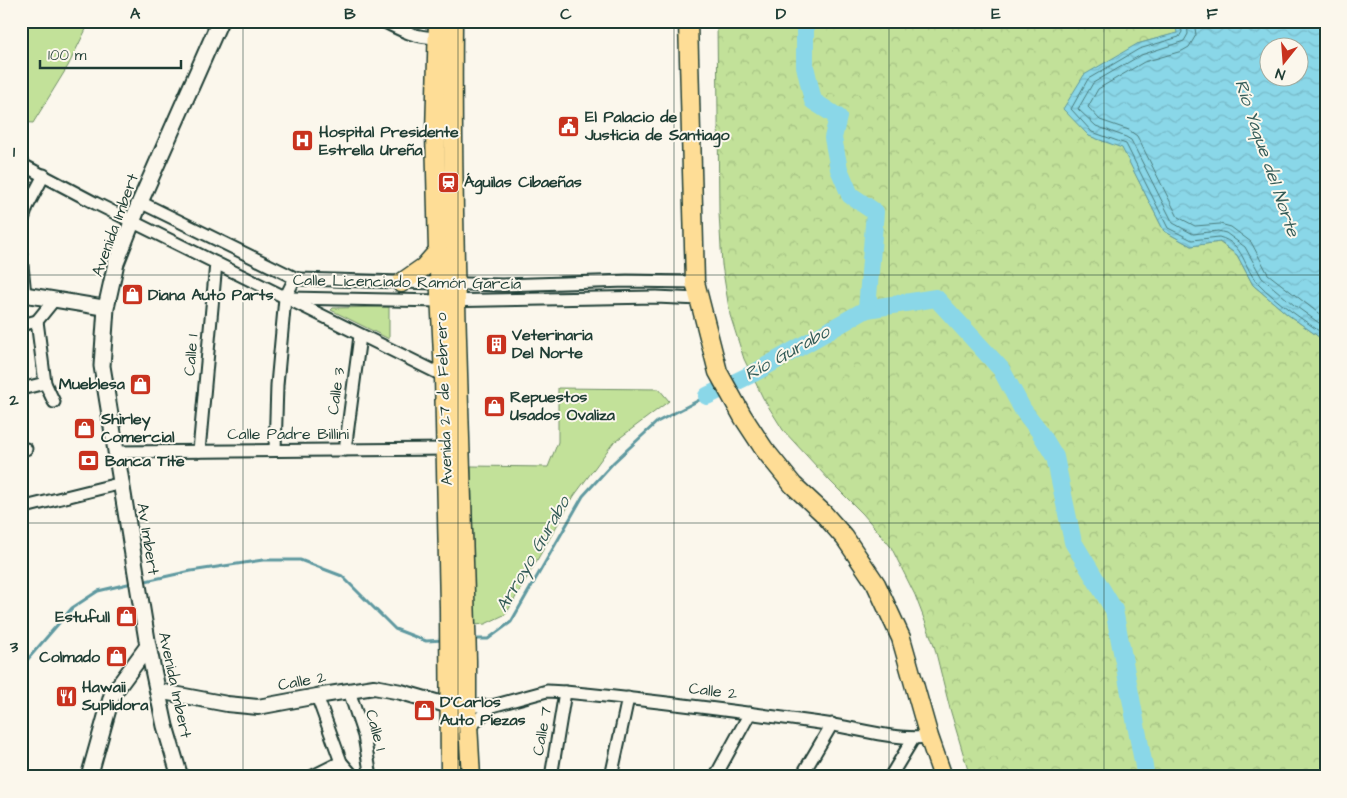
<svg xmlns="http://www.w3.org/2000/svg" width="1347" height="798" font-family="'Architects Daughter',sans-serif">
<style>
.green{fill:#c2e199;stroke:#708f66}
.forest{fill:url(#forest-crowns);stroke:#708f66}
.water{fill:url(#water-waves);stroke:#5f99a0;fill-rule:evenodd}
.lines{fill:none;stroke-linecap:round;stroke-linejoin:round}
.shore{stroke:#4a7b7c;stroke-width:1}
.stream{stroke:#5f99a0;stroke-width:3}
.river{stroke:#8ad7e8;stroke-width:18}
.minor-casing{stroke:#1f3d34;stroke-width:15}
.tertiary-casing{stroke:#1f3d34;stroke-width:18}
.secondary-casing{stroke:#1f3d34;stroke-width:19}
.primary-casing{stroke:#1f3d34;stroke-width:21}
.minor{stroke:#fbf7ec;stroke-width:11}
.tertiary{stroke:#fbf7ec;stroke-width:14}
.secondary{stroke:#fbf7ec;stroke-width:15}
.primary{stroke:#fedd96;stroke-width:18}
.grid{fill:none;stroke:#1f3d34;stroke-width:1;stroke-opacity:0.55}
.labels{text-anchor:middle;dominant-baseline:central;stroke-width:4;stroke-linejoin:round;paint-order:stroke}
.poi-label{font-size:16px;font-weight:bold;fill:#1f3d34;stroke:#fbf7ec;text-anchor:start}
.street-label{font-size:16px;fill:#1f3d34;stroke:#fbf7ec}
.water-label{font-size:18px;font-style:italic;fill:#345c58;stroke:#fbf7ec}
.neatline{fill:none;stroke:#1f3d34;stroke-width:2}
.grid-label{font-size:16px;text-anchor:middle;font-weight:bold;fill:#1f3d34}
</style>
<defs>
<pattern id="forest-crowns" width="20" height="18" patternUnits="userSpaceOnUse" patternTransform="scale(1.25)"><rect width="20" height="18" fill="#c2e199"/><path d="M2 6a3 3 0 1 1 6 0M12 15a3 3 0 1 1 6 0" fill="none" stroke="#a6c284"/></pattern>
<pattern id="water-waves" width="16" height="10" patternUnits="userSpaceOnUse" patternTransform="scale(1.25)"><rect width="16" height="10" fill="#8ad7e8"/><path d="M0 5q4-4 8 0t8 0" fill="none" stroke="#77b9c8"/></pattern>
</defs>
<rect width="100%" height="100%" fill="#fbf7ec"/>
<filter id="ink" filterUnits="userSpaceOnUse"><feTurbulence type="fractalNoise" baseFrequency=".02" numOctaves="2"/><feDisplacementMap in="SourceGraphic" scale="10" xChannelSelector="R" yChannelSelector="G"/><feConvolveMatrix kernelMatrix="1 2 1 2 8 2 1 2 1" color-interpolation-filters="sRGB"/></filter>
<g filter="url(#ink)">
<g class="green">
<path d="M21 21H90L68 66 33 123 21 122Z"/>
<path d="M389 307V339L331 310 333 308Z"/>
<path d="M558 388 659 389 669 401 613 443 574 496 506 614 485 624 475 625 471 466 548 467 558 442Z"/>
</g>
<path class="forest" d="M717 21H1175L1178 33 1137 44 1089 136 1122 147 1164 231 1191 246 1219 242 1237 255 1253 285 1287 314 1326 342V777H970L950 709 934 645 915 595 891 547 863 514 830 481 783 430 763 398 744 359 730 315 722 265 719 213Z"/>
<path class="water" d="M1175 21H1326V342L1287 314 1253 285 1237 255 1220 242 1191 246 1164 231 1122 148 1089 136 1063 109 1084 75 1137 44 1177 33ZM1270 48H1300V78H1270Z"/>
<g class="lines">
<g class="shore">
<path d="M1180 21 1182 32 1179 37 1139 49 1088 79 1071 109 1092 132 1126 144 1168 228 1192 240 1219 237C1245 244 1243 268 1258 283 1277 303 1304 320 1326 336"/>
<path d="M1187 21 1188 34 1184 41 1141 55 1093 83 1078 109 1096 126 1126 137 1131 140 1173 223 1193 234 1218 231 1226 233 1245 247 1262 278 1294 305 1326 328"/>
<path d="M1194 21 1196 35 1189 47 1182 51 1144 62 1098 89 1088 107 1100 120 1129 130 1137 136 1178 217 1195 226 1220 224 1231 227 1251 242 1268 274 1326 319"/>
</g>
<g class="stream">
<path d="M141 582 191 571 263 560H300L342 576 395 629 426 641 444 640"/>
<path d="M473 639H488L511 622 583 496 614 462 657 422 707 396"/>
<path d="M21 667 72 608 98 591 132 583"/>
</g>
<g class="river">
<path d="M805 21V66L813 101 838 117 833 138 839 169 850 195 875 212 867 309 936 298 1001 369 1023 410 1040 432 1055 457 1073 542 1114 610 1146 777"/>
<path d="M707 396 754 373 867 309"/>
</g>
<defs>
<g id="minor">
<path d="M383 21C404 32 414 37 438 38"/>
<path d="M21 164 95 203 444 376"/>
<path d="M140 202 295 278 300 279 502 285 627 281 695 282"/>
<path d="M21 226 27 207 44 175"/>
<path d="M21 255 25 295"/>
<path d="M289 298 441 301 656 297 699 299"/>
<path d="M54 300 37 321 45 383 54 402"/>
<path d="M21 325 37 321"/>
<path d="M21 389 45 383"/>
<path d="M21 450 26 449"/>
<path d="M275 450 277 385 285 298 295 278"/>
<path d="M345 450 360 336"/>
<path d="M199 451 216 263"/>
<path d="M116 452 451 449"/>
<path d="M21 508 122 483"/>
<path d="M349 691 364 736 371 777"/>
<path d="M317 696 341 762 354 777"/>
<path d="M467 706H492L547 691 565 692C650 700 735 711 820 723 855 727 893 741 929 737"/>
<path d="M469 728 492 706"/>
<path d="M311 777 341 762"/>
<path d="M551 777 565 692"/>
<path d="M611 777 628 698"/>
<path d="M715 777 750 713"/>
<path d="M801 777 832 724"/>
<path d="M890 777 913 739"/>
</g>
<g id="tertiary">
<path d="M21 294 106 308"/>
<path d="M158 691 227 704 258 707 317 696 374 687 401 692 450 706"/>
</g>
<g id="secondary">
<path d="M89 777 112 695 148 646"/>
<path d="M180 777 165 726 148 646 102 366 106 308 116 263 140 202 220 21"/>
</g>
<g id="primary">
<path d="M438 21 435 133 438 251 444 376 449 607 450 777"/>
<path d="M453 21C451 234 461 447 467 660V706L471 777"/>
<path d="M688 21 695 282 718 372 743 417 764 449 793 485 823 513 845 538 876 584 901 638 929 737 943 777"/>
<path d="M401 283 424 267 438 251"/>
</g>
</defs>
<use href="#minor" class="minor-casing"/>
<use href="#tertiary" class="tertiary-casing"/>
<use href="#secondary" class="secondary-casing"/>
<use href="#primary" class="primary-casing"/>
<use href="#minor" class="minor"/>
<use href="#tertiary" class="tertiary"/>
<use href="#secondary" class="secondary"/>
<use href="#primary" class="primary"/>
</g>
</g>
<path class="grid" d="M243 21V777M458 21V777M674 21V777M889 21V777M1104 21V777M21 275H1326M21 523H1326"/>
<defs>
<symbol id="civic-square" viewBox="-11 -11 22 22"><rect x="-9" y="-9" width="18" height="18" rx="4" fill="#c8321e" stroke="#fbf7ec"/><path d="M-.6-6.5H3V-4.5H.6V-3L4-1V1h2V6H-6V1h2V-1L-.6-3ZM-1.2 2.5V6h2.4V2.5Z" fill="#fff"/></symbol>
<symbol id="hospital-square" viewBox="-11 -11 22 22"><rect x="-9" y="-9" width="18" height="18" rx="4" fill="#c8321e" stroke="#fbf7ec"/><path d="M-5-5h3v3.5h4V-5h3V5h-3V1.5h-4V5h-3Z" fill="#fff"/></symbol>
<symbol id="station-square" viewBox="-11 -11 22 22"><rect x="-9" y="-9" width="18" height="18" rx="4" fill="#c8321e" stroke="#fbf7ec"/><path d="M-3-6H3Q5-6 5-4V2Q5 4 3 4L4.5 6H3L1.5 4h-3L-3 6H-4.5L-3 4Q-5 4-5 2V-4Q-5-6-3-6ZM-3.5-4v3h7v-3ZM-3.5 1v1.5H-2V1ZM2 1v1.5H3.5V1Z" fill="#fff"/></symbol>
<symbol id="shop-square" viewBox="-11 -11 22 22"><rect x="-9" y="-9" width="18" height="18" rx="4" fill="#c8321e" stroke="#fbf7ec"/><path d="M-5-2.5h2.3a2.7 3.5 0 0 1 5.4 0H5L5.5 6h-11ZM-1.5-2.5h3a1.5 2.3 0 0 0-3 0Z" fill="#fff"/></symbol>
<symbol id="building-square" viewBox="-11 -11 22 22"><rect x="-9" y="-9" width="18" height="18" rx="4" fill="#c8321e" stroke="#fbf7ec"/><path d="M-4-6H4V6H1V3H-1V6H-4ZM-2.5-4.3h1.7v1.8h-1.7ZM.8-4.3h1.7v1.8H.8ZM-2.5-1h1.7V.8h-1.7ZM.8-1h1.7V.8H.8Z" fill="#fff"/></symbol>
<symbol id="bank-square" viewBox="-11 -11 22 22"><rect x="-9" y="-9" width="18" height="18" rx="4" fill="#c8321e" stroke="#fbf7ec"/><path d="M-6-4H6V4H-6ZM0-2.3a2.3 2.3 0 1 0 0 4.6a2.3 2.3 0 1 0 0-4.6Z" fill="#fff"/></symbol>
<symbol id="restaurant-square" viewBox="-11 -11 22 22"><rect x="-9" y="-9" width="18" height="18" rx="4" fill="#c8321e" stroke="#fbf7ec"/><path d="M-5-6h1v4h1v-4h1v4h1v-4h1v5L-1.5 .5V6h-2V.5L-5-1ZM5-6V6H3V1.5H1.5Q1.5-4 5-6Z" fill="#fff"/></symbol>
</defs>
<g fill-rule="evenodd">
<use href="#civic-square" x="556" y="114" width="25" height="25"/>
<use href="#hospital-square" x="290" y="128" width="25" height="25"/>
<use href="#station-square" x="436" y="170" width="25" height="25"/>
<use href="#shop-square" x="120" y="282" width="25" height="25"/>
<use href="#building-square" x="484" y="332" width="25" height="25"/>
<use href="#shop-square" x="128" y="372" width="25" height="25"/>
<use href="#shop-square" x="482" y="394" width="25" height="25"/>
<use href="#shop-square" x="72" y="416" width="25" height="25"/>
<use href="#bank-square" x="76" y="448" width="25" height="25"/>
<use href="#shop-square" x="114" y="604" width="25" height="25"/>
<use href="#shop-square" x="104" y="644" width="25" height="25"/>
<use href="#restaurant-square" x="54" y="684" width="25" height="25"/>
<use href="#shop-square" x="412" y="698" width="25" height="25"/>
</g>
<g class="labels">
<g class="poi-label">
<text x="585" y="117">El Palacio de<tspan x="585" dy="18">Justicia de Santiago</tspan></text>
<text x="319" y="132">Hospital Presidente<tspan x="319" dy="18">Estrella Ureña</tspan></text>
<text x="464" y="182">Águilas Cibaeñas</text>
<text x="148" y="295">Diana Auto Parts</text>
<text x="512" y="335">Veterinaria<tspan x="512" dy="18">Del Norte</tspan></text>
<text x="125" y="384" text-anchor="end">Mueblesa</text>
<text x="510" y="397">Repuestos<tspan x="510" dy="18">Usados Ovaliza</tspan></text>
<text x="101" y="419">Shirley<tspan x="101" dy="18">Comercial</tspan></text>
<text x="105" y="461">Banca Tite</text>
<text x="110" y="617" text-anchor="end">Estufull</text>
<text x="100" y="657" text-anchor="end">Colmado</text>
<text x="82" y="687">Hawaii<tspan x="82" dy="18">Suplidora</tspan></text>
<text x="440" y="702">D'Carlos<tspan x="440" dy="18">Auto Piezas</tspan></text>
</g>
<g class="street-label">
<text transform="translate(115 225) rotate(-70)">Avenida Imbert</text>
<text transform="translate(407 282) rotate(1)">Calle Licenciado Ramón García</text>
<text transform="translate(191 355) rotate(-85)">Calle 1</text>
<text transform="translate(336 391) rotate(-82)">Calle 3</text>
<text transform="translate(444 399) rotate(-92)">Avenida 27 de Febrero</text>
<text x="288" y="434">Calle Padre Billini</text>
<text transform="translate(148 539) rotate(81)">Av Imbert</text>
<text transform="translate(302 681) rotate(-10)">Calle 2</text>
<text transform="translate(175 685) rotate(78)">Avenida Imbert</text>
<text transform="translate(713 691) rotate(7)">Calle 2</text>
<text transform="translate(376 730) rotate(75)">Calle 1</text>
<text transform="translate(542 731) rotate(-80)">Calle 7</text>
</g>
<g class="water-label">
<text transform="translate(1267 158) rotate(71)">Río Yaque del Norte</text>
<text transform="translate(787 353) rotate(-29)">Río Gurabo</text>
<text transform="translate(533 554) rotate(-60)">Arroyo Gurabo</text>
</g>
</g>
<rect width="1347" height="798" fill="none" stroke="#fbf7ec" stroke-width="55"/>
<g transform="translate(1284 62) rotate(197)"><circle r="24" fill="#fbf7ec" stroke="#a3ada2"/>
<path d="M0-4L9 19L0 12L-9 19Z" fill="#c8321e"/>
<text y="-8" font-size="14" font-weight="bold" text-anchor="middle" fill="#1f3d34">N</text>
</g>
<path d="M40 60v8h141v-8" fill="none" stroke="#1f3d34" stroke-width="2.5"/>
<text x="48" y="60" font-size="15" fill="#1f3d34" stroke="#fbf7ec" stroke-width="4" paint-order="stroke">100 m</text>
<rect x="28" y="28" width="1292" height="742" class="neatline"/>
<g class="grid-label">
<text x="135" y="19">A</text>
<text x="350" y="19">B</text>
<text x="566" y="19">C</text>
<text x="781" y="19">D</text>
<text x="996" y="19">E</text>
<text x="1212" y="19">F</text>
<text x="14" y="157">1</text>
<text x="14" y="405">2</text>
<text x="14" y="652">3</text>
</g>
</svg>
